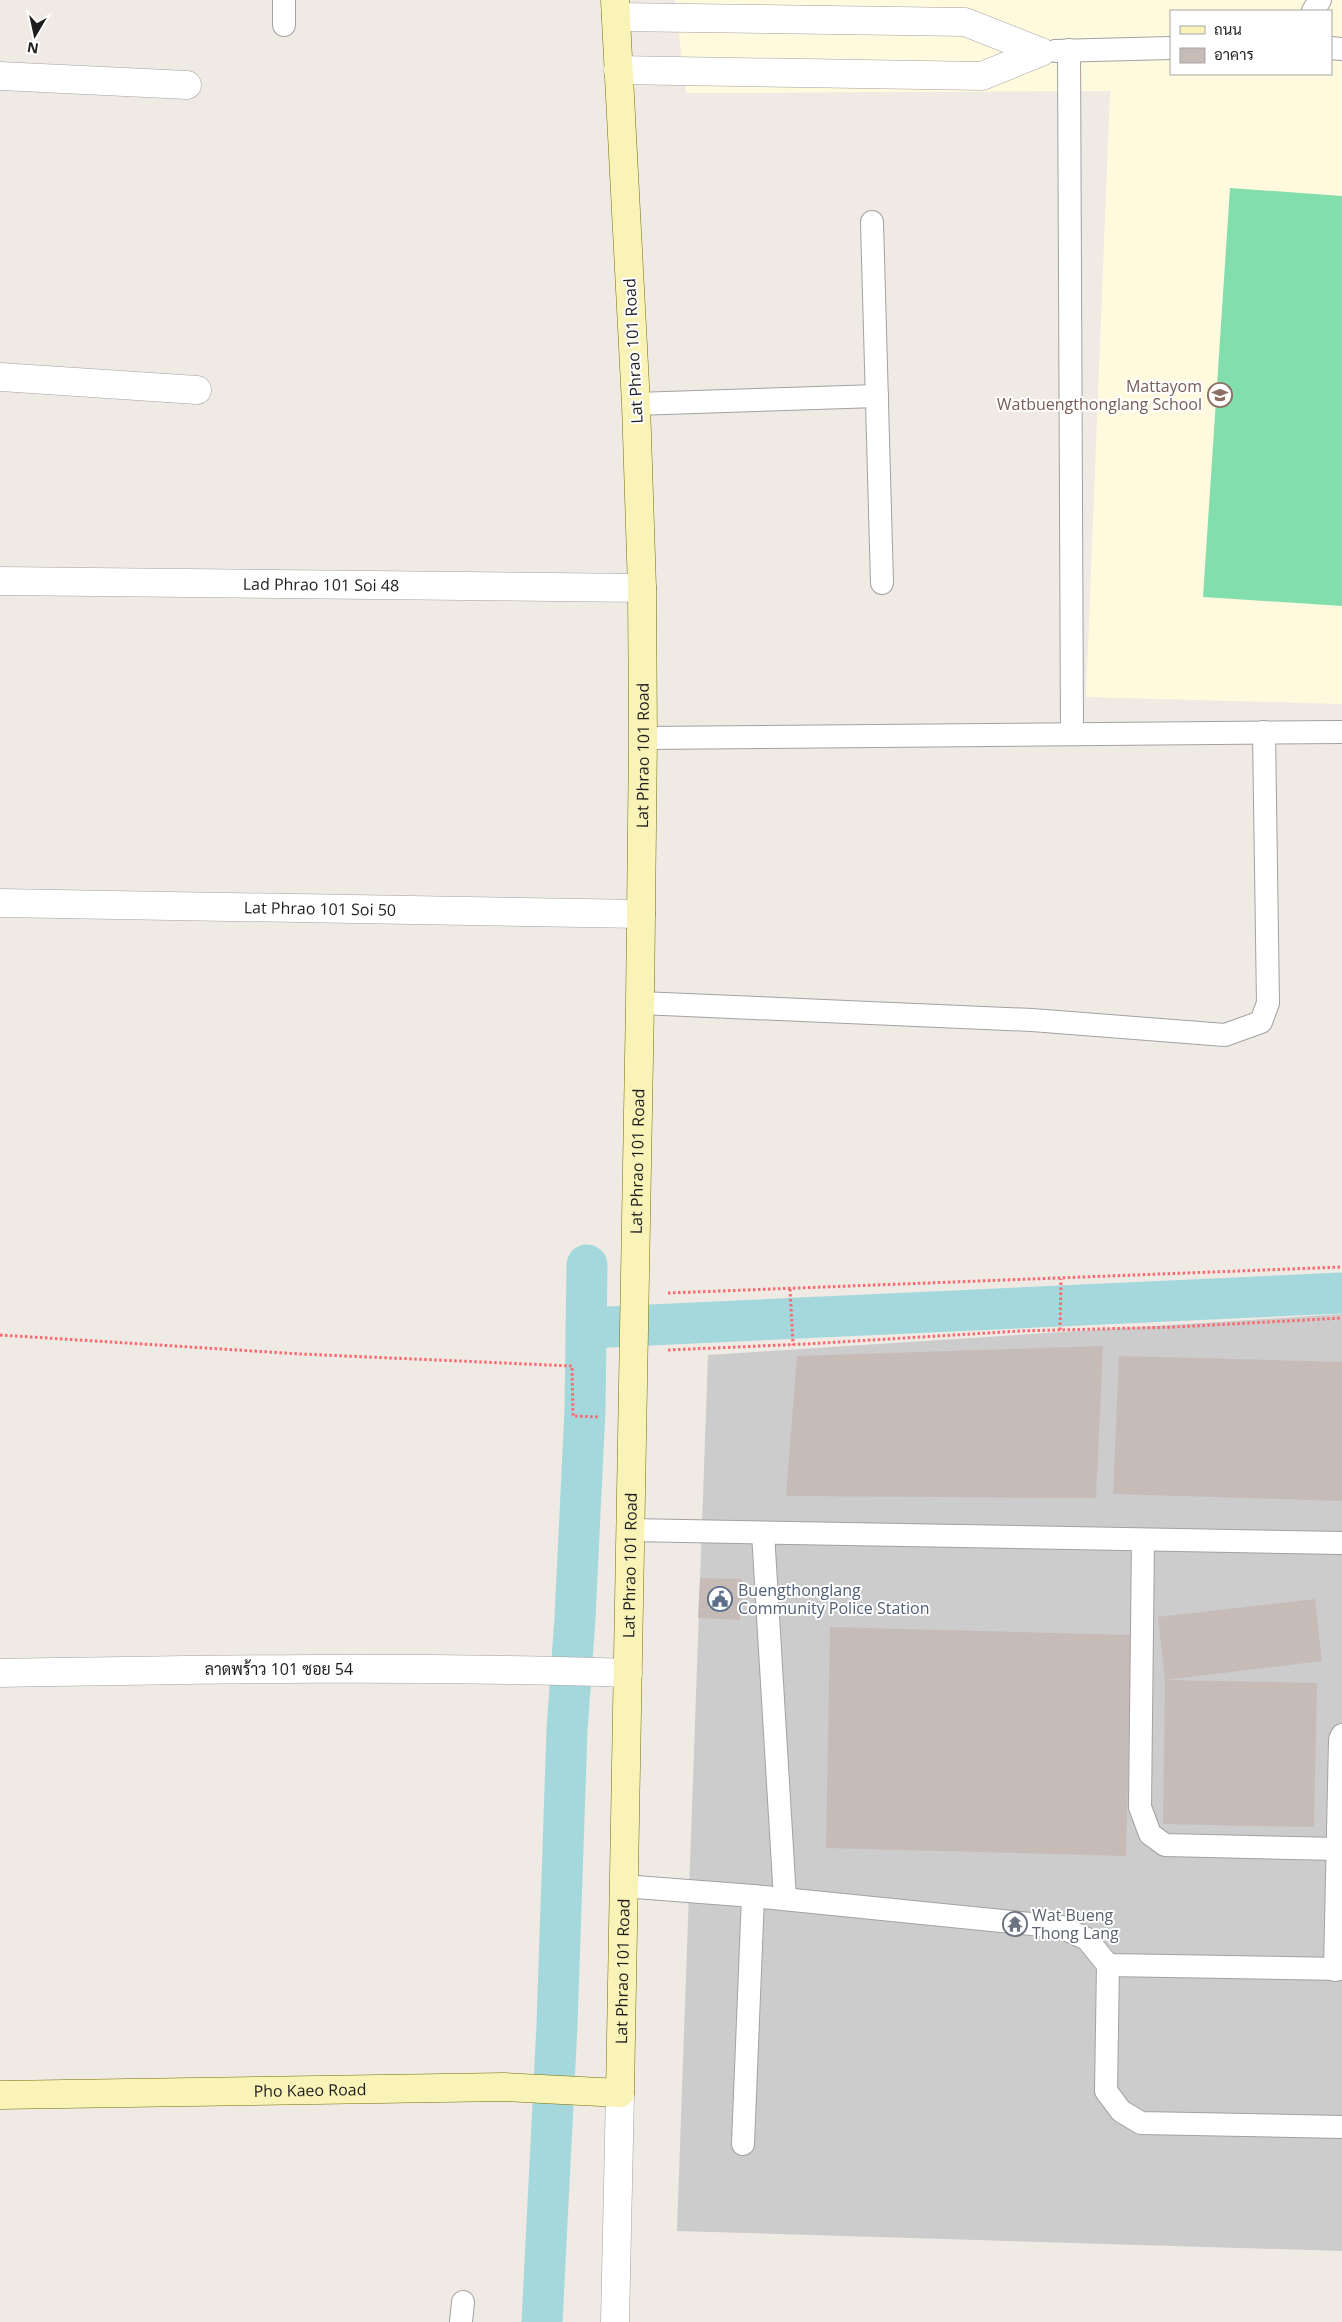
<svg xmlns="http://www.w3.org/2000/svg" width="1342" height="2322" font-family="'Open Sans',Sarabun,sans-serif">
<style>
.education{fill:#fffadd;fill-rule:evenodd}
.religious{fill:#ccc}
.pitch{fill:#82dead}
.lines{fill:none;stroke-linecap:round;stroke-linejoin:round}
.canal{stroke:#a4d8dd;stroke-width:41}
.building{fill:#c7bbb7}
.lane-casing{stroke:#a2a2a2;stroke-width:24}
.street-casing{stroke:#a2a2a2;stroke-width:29}
.secondary-casing{stroke:#757005;stroke-width:29}
.path{stroke:#fa6a71;stroke-width:3;stroke-dasharray:2.5 2.5;stroke-linecap:butt}
.lane{stroke:#fff;stroke-width:22}
.street{stroke:#fff;stroke-width:28}
.secondary{stroke:#f9f3b8;stroke-width:28}
.labels{text-anchor:middle;dominant-baseline:central;stroke-width:4;stroke-linejoin:round;paint-order:stroke}
.street-label{font-size:16px;fill:#1e1e1e;stroke:#fff}
.education-label{font-size:16px;fill:#785e54;stroke:#fff;text-anchor:end}
.service-label{font-size:16px;fill:#4e5e75;stroke:#fff;text-anchor:start}
.worship-label{font-size:16px;fill:#5b616d;stroke:#fff;text-anchor:start}
</style>
<rect width="100%" height="100%" fill="#efeae4"/>
<path class="education" d="M675 0H1342V704L1086 697 1110 91 686 93ZM1171 11H1331V74H1171Z"/>
<path class="religious" d="M1342 1314V2251L677 2231 708 1355Z"/>
<path class="pitch" d="M1230 188 1342 196V606L1203 597Z"/>
<g class="lines">
<g class="canal">
<path d="M586 1328 1342 1293"/>
<path d="M542 2322 557 2025 567 1730 575 1618 585 1410 587 1265"/>
</g>
</g>
<g class="building">
<path d="M1103 1346 1096 1498 786 1496 797 1356Z"/>
<path d="M1119 1356 1342 1362V1501L1113 1494Z"/>
<path d="M700 1578 742 1579 740 1620 698 1618Z"/>
<path d="M1315 1599 1322 1661 1165 1680 1158 1617Z"/>
<path d="M830 1627 1132 1635 1126 1856 826 1848Z"/>
<path d="M1165 1680 1317 1683 1314 1827 1163 1824Z"/>
</g>
<g class="lines">
<defs>
<g id="lane">
<path d="M1313 11 1320 0"/>
<path d="M284 25V0"/>
<path d="M1331 48 1342 49"/>
<path d="M1069 50 1072 733"/>
<path d="M1055 51 1171 48"/>
<path d="M872 222 882 583"/>
<path d="M636 404 877 396"/>
<path d="M643 738 1342 732"/>
<path d="M640 1003 1032 1020 1225 1035 1261 1022 1268 1003 1264 732"/>
<path d="M630 1530 1342 1543"/>
<path d="M763 1533 785 1899"/>
<path d="M1143 1540 1140 1807 1150 1834 1165 1845 1338 1849"/>
<path d="M623 1886 753 1896 1061 1927 1087 1939 1108 1965 1342 1969"/>
<path d="M1108 1965 1106 2091 1121 2111 1141 2123 1342 2127"/>
<path d="M1335 1970 1340 1740 1342 1735"/>
<path d="M743 2144 753 1896"/>
<path d="M461 2322 463 2302"/>
</g>
<g id="street">
<path d="M616 17 965 22 1041 52"/>
<path d="M618 70 982 76 1041 52"/>
<path d="M0 76 187 85"/>
<path d="M0 377 197 390"/>
<path id="s1" d="M0 581 642 588"/>
<path id="s2" d="M0 903 641 914"/>
<path d="M0 1673C209 1669 418 1666 628 1673"/>
<path d="M615 2322 620 2093"/>
</g>
<g id="secondary">
<path id="s3" d="M0 2095 504 2087 620 2093 640 1003 643 738 642 588 636 404 615 0"/>
</g>
</defs>
<use href="#lane" class="lane-casing"/>
<use href="#street" class="street-casing"/>
<use href="#secondary" class="secondary-casing"/>
<g class="path">
<path d="M790 1289 793 1345"/>
<path d="M668 1293 1342 1267"/>
<path d="M1060 1330 1061 1279"/>
<path d="M0 1335 301 1354 572 1366 573 1416 599 1417"/>
<path d="M668 1350 806 1344 1020 1331 1175 1327 1342 1318"/>
</g>
<use href="#lane" class="lane"/>
<use href="#street" class="street"/>
<use href="#secondary" class="secondary"/>
</g>
<defs>
<symbol id="school-ring" viewBox="-11 -11 22 22"><circle r="9.5" fill="#fff" stroke="#8d6e63" stroke-width="1.5"/><path d="M0-5L7-2L0 1L-7-2ZM-4 1L0 2.5L4 1V4Q0 6-4 4Z" fill="#8d6e63"/></symbol>
<symbol id="civic-ring" viewBox="-11 -11 22 22"><circle r="9.5" fill="#fff" stroke="#5c6f8a" stroke-width="1.5"/><path d="M-.6-6.5H3V-4.5H.6V-3L4-1V1h2V6H-6V1h2V-1L-.6-3ZM-1.2 2.5V6h2.4V2.5Z" fill="#5c6f8a"/></symbol>
<symbol id="temple-ring" viewBox="-11 -11 22 22"><circle r="9.5" fill="#fff" stroke="#6b7280" stroke-width="1.5"/><path d="M0-6L5-2H3V0L6.5 2.5H4V6H1.5V3h-3V6H-4V2.5H-6.5L-3 0V-2H-5Z" fill="#6b7280"/></symbol>
</defs>
<g fill-rule="evenodd">
<use href="#school-ring" x="1206" y="381" width="28" height="28"/>
<use href="#civic-ring" x="706" y="1585" width="28" height="28"/>
<use href="#temple-ring" x="1001" y="1910" width="28" height="28"/>
</g>
<g class="labels">
<g class="street-label">
<text transform="translate(633 351) rotate(-93)">Lat Phrao 101 Road</text>
<text stroke="none"><textPath href="#s1" startOffset="321">Lad Phrao 101 Soi 48</textPath></text>
<text stroke="none"><textPath href="#s3" startOffset="1958">Lat Phrao 101 Road</textPath></text>
<text stroke="none"><textPath href="#s2" startOffset="320">Lat Phrao 101 Soi 50</textPath></text>
<text stroke="none"><textPath href="#s3" startOffset="1552">Lat Phrao 101 Road</textPath></text>
<text stroke="none"><textPath href="#s3" startOffset="1148">Lat Phrao 101 Road</textPath></text>
<text x="279" y="1669">ลาดพร้าว 101 ซอย 54</text>
<text stroke="none"><textPath href="#s3" startOffset="742">Lat Phrao 101 Road</textPath></text>
<text stroke="none"><textPath href="#s3" startOffset="310">Pho Kaeo Road</textPath></text>
</g>
<g class="education-label">
<text x="1202" y="386">Mattayom<tspan x="1202" dy="18">Watbuengthonglang School</tspan></text>
</g>
<g class="service-label">
<text x="738" y="1590">Buengthonglang<tspan x="738" dy="18">Community Police Station</tspan></text>
</g>
<g class="worship-label">
<text x="1032" y="1915">Wat Bueng<tspan x="1032" dy="18">Thong Lang</tspan></text>
</g>
</g>
<rect x="1170" y="10" width="162" height="65" fill="#ffffff" stroke="#a5a5a5"/>
<rect x="1180" y="26" width="25" height="8" fill="#f9f3b8" stroke="#a5a5a5"/>
<text x="1214" y="35" font-size="15" fill="#1e1e1e">ถนน</text>
<rect x="1180" y="48" width="25" height="15" fill="#c7bbb7" stroke="#a5a5a5"/>
<text x="1214" y="60" font-size="15" fill="#1e1e1e">อาคาร</text>
<g transform="translate(35 35) rotate(189)" stroke="#ffffff" stroke-width="4" paint-order="stroke">
<path d="M0-4L9 19L0 12L-9 19Z" fill="#1e1e1e"/>
<text y="-8" font-size="14" font-weight="bold" text-anchor="middle" fill="#1e1e1e">N</text>
</g>
</svg>
